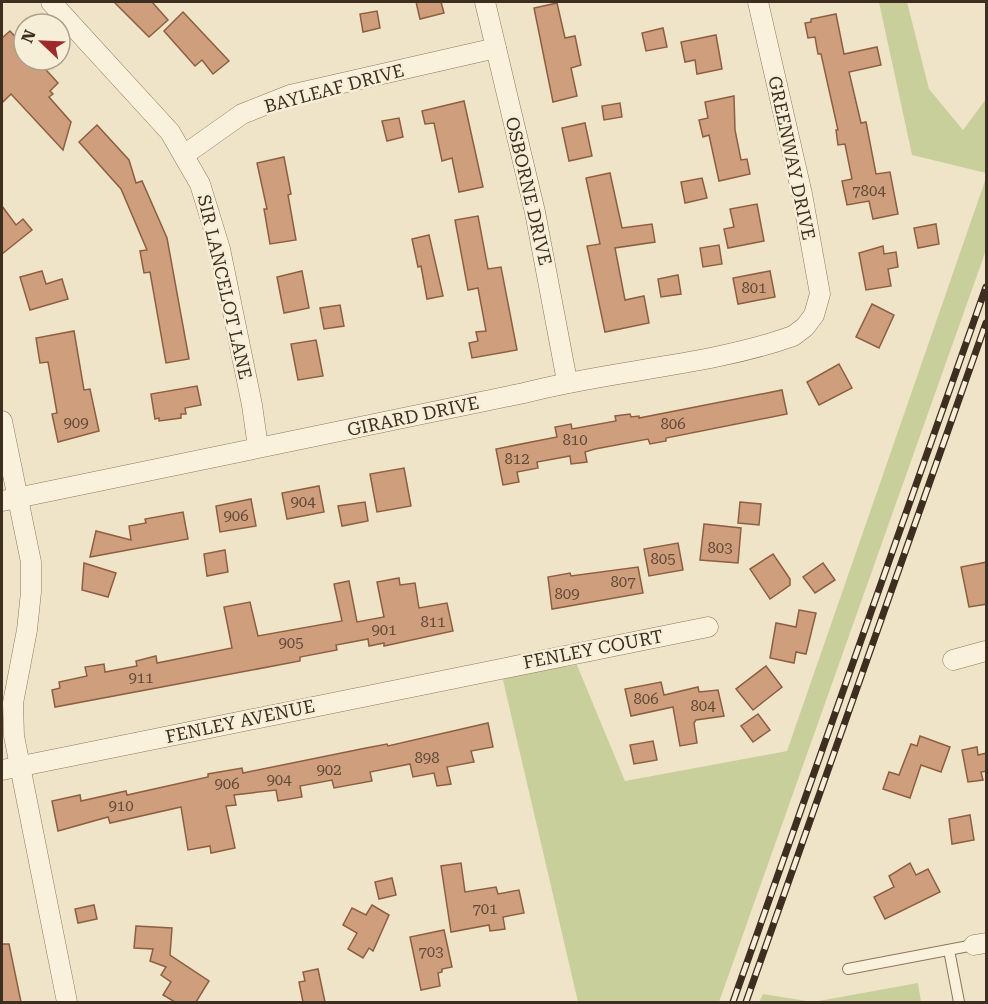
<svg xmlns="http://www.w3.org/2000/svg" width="988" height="1004" font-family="'Roboto Serif',serif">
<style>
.green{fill:#c9cf9b}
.building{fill:#cf9f7d;stroke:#8d5f41;stroke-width:1.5}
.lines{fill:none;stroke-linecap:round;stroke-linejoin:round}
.service-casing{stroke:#8d765c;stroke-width:12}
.minor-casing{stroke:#8d765c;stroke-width:21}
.service{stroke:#faf1dc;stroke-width:10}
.minor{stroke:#faf1dc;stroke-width:20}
.rail-casing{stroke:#3d2e20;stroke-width:7}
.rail{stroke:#f7eed8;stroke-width:4.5;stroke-dasharray:14;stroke-linecap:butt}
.labels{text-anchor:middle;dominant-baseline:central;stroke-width:5;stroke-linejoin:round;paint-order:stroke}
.number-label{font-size:15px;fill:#624a37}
.street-label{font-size:18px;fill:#3d2e20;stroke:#f7eed8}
</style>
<rect width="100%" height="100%" fill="#f0e4c8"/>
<g class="green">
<path d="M879 2H907L929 89 963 130 986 99V173L912 155Z"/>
<path d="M986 178V250L719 1002H578L502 676 577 665 625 781 787 751Z"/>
<path d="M918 983 921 1002H759L763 994 813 1002Z"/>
</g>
<g class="building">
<path d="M114 2H152L168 20 149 37Z"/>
<path d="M416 2H441L444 13 420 19Z"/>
<path d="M557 3 565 38 575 36 581 65 571 68 577 96 553 102 534 8Z"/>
<path d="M377 11 380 28 363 32 360 14Z"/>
<path d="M183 12 229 61 213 74 202 60 195 66 164 31Z"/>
<path d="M836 14 844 54 877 47 881 65 849 72 861 123 866 122 876 174 890 172 898 214 873 219 869 201 847 205 842 181 852 179 845 144 838 145 836 130H838L821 54H818L815 37 808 38 805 23 811 22V19Z"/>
<path d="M663 28 667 47 646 51 642 33Z"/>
<path d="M10 31 24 46V60H37L58 83 50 91 53 94 49 97 71 122 63 150 11 94 2 103V38Z"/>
<path d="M716 35 722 69 697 74 695 60 685 62 681 42Z"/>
<path d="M734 96 735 130 741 160 747 159 750 174 719 181 709 135 703 137 699 120 708 118 705 102Z"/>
<path d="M464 101 483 187 459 192 452 158 442 161 434 123 425 124 422 111Z"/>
<path d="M620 103 622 117 604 120 602 106Z"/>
<path d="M399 118 403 137 387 141 382 121Z"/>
<path d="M585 123 592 156 569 161 562 128Z"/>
<path d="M97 125 129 160 136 183 142 181 167 238 189 359 166 363 150 272 144 273 140 251 147 250 121 189 79 142Z"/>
<path d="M284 157 291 194 288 195 296 240 270 244 264 209H267L257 163Z"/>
<path d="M610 173 622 228 652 224 655 242 615 248 625 300 644 296 649 323 605 332 587 246 600 244 586 178Z"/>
<path d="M702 178 707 198 685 203 681 182Z"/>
<path d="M757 204 764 241 728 248 724 229 734 227 730 209Z"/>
<path d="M2 206 16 225 23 219 32 230 2 254Z"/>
<path d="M478 216 488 269 501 267 517 350 472 358 469 343 478 341 476 332 486 331 478 288 468 290 455 220Z"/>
<path d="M936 224 939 244 918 248 914 228Z"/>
<path d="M429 235 443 296 427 299 421 266 418 267 412 239Z"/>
<path d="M719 245 722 264 703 267 700 248Z"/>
<path d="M883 246 884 254 896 252 898 267 888 269 891 286 866 290 859 253Z"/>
<path d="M42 271 46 284 62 279 68 299 30 310 20 277Z"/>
<path d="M302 271 309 308 284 313 277 277Z"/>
<path d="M770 271 775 297 738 304 733 278Z"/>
<path d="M678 275 681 294 661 297 658 279Z"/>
<path d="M872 304 894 315 879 348 856 337Z"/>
<path d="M340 305 344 326 324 329 320 308Z"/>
<path d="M74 331 84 390 90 389 99 431 58 442 52 414 57 413 48 362 40 363 36 338Z"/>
<path d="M316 340 323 376 298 380 291 344Z"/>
<path d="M839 364 852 388 819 405 807 382Z"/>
<path d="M197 386 201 405 185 408 186 414H181V418L159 421V418L155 419 151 394Z"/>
<path d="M782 390 787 414 666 438V441L650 444 648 439 595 449 585 452 587 462 571 464 570 456 537 462 538 468 517 472 519 482 503 485 496 449 557 437 555 427 571 424 572 429 616 421 615 416 630 414 631 417 639 416V418Z"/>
<path d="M404 468 411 506 377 512 370 474Z"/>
<path d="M319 486 324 512 287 519 282 493Z"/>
<path d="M251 499 256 526 220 532 216 506Z"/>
<path d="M365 502 368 521 342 526 338 506Z"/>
<path d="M740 502 761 504 759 525 738 523Z"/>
<path d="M183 512 188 539 90 557 96 531 131 540 129 526 146 523 145 519Z"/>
<path d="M704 524 741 528 738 563 700 560Z"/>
<path d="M678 543 683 570 649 576 644 549Z"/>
<path d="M225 550 228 572 207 576 204 554Z"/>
<path d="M773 554 790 579V585L770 599 750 569Z"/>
<path d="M987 562V604L969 607 961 567Z"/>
<path d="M84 563 116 573 108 597 82 590Z"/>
<path d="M823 563 835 580 815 593 803 577Z"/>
<path d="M638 567 643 593 552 609 548 577 570 573 571 576Z"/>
<path d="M399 578 400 585 415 583 419 608 447 603 453 631 384 646V643L369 646 368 639 336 645 337 650 300 657V661L55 707 52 690 60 688 59 682 87 676 85 667 104 664 105 672 137 666 136 661 156 656 157 663 232 648 224 607 250 602 258 636 342 621 334 584 349 581 357 622 384 617 377 582Z"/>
<path d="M799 610 816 613 806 654 796 652 794 663 770 658 776 623 796 627Z"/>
<path d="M766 666 782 687 753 710 736 689Z"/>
<path d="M661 682 664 695 698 687 699 692 718 690 724 716 696 720 694 723 697 743 680 746 673 707 631 716 625 689Z"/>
<path d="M758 714 770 730 753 742 741 726Z"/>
<path d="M488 723 493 747 471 751 474 762 447 767 451 784 437 786 434 773 413 777 410 764 370 772 372 781 334 788 332 780 300 786 302 797 278 801 276 790 234 795 236 805 226 806 235 848 211 853 210 846 188 850 181 807 110 823 108 817 58 831 52 801 80 795 81 801 126 791 127 795 208 777V774L242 768 243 773 366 748 387 744 388 746Z"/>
<path d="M920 736 950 747 941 772 921 765 910 798 883 789 889 772 899 775 911 744 917 746Z"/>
<path d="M653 741 657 760 634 764 630 745Z"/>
<path d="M977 747 978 755 987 753V771L981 772 983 780 968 782 962 750Z"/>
<path d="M970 815 974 840 952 844 949 819Z"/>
<path d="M461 863 465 892 496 887 498 894 519 890 524 913 503 917 505 929 490 931 489 925 451 932 441 866Z"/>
<path d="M910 863 916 875 928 869 940 892 885 919 874 897 894 887 889 876Z"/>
<path d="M392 878 396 895 379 899 375 882Z"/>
<path d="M94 905 97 919 78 923 75 909Z"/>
<path d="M372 905 389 915 373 951 369 948 363 958 348 949 357 933 343 925 352 908 366 915Z"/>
<path d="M136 926 172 928 170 955 209 981 196 1002H175L163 995 171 982 161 975 166 967 150 961 153 949 134 948Z"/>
<path d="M444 930 452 967 442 969V972L438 973 440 986 421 990 410 937Z"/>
<path d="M2 944H9L21 1002H2Z"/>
<path d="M318 969 325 1002H303L299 982 305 981 303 972Z"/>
</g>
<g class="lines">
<defs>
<g id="service">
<path d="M949 950 959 1002"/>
<path d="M848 969 974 945"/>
</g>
<g id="minor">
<path d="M51 2 170 132 200 184 220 249 252 405 258 447"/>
<path d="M485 2 535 212 567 381"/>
<path d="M184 155 242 114 290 95 496 48"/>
<path d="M2 421 31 562V592L27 630 13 703 14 736 67 1002"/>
<path d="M2 501 524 393C611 370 709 366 793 336L805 327 814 315 820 294 802 194 758 2"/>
<path d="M953 660 986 651"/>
<path d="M2 770 708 627"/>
<path d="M974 945 986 943"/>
</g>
</defs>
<use href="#service" class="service-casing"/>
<use href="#minor" class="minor-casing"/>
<use href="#service" class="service"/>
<use href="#minor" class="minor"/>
<defs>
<g id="rail">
<path d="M733 1002 986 287"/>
<path d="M746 1002 986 323"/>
</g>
</defs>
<use href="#rail" class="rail-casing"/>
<use href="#rail" class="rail"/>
</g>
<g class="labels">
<g class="number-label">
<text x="869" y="191">7804</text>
<text x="754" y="288">801</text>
<text x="76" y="423">909</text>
<text x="673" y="424">806</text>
<text x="575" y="440">810</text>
<text x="517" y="459">812</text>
<text x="303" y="502">904</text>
<text x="236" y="516">906</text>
<text x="720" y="548">803</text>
<text x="663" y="559">805</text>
<text x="623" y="582">807</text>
<text x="567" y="594">809</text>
<text x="433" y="622">811</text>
<text x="384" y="630">901</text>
<text x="291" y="643">905</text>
<text x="141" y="678">911</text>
<text x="646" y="699">806</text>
<text x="703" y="706">804</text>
<text x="427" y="758">898</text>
<text x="329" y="770">902</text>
<text x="279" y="780">904</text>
<text x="227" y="784">906</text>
<text x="121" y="806">910</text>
<text x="485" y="909">701</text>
<text x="431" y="952">703</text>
</g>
<g class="street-label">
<text transform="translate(334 88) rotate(-15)">BAYLEAF DRIVE</text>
<text transform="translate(792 158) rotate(78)">GREENWAY DRIVE</text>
<text transform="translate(529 191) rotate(77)">OSBORNE DRIVE</text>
<text transform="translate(225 287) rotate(77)">SIR LANCELOT LANE</text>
<text transform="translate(413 416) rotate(-12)">GIRARD DRIVE</text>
<text transform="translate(593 649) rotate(-11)">FENLEY COURT</text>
<text transform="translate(240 721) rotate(-12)">FENLEY AVENUE</text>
</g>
</g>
<rect width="988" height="1004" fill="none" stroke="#3d2e20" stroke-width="6"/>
<g transform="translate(42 42) rotate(293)"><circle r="28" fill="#f7eed8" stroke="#ada18e" stroke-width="1.5"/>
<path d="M0-4.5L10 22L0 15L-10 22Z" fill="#9e2a2b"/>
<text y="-9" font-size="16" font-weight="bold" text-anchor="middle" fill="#3d2e20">N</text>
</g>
</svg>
